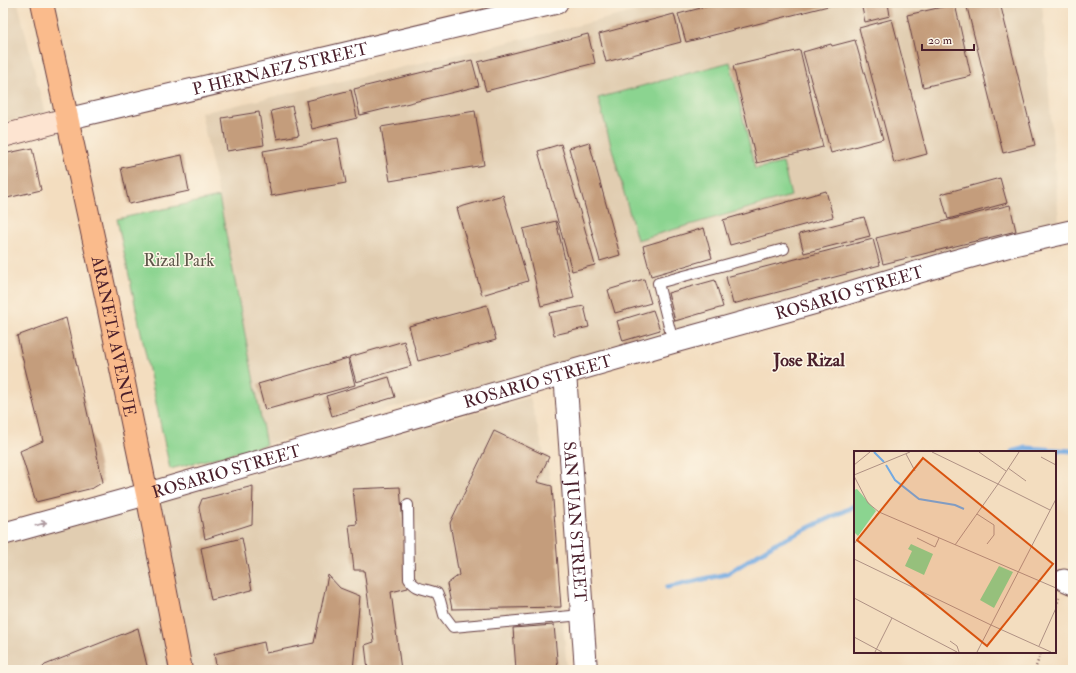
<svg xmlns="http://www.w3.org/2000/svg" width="1076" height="673" font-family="'IM FELL Double Pica',serif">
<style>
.built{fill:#e1cdb1}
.green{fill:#8bd490;stroke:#6a7a5e}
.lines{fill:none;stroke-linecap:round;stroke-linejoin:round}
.stream{stroke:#73aae2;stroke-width:5}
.building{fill:#c49d7b}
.service-casing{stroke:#633c41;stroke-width:12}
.minor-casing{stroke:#633c41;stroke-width:23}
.tertiary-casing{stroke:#633c41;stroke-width:24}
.secondary-casing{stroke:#633c41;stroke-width:24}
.primary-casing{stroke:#633c41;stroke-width:24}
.path{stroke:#633c41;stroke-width:2.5;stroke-dasharray:1 3;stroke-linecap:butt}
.service{stroke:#fff;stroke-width:10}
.minor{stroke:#fff;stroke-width:21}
.tertiary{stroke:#fff;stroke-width:22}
.secondary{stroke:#fde4d1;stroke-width:22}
.primary{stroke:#fabb8c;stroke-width:22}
.oneway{stroke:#ae9aa0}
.labels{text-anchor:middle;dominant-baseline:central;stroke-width:3;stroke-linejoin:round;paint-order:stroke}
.street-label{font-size:17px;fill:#4a1f2b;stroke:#fcf5e5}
.park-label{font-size:17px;fill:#5e5549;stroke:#fcf5e5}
.neighbourhood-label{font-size:18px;font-weight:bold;fill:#4a1f2b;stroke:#fcf5e5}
.inset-river{fill:none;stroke:#73aae2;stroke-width:2}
.inset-road{fill:none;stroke:#af9184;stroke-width:1}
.view{fill:#d8530f;fill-opacity:0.15;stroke:#d8530f;stroke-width:2}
.inset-edge{fill:none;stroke:#4a1f2b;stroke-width:2}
</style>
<rect width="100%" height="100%" fill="#fcf5e5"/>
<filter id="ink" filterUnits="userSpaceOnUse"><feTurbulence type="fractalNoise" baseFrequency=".025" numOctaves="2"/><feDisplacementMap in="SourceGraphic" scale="8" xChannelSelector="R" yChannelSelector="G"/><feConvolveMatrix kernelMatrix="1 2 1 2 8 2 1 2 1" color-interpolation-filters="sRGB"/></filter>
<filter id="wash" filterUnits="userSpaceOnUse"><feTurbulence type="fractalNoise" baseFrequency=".012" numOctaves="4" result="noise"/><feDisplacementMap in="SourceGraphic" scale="16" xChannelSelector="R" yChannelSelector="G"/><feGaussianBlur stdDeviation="0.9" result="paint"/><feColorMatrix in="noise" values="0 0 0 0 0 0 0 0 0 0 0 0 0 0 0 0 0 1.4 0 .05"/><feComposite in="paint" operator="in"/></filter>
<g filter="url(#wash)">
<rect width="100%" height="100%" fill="#f3ddbf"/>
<g class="built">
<path d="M3 3H18L45 114 3 122Z"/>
<path d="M670 3H1042L1059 222 555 366 388 409 266 445 219 197 201 113 473 51Z"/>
<path d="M530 397 552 486 567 670H3V543Z"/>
</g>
<g class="green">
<path d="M730 62 755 169 783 163 791 196 637 240 598 98Z"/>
<path d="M219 197 266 445 170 469 117 219Z"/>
</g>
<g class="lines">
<g class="stream">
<path d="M1012 452 1026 448 1073 451"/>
<path d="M667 587 727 574 774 544 849 509 855 505"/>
</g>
</g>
<g id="blocks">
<g class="building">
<path d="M720 3H836V4L686 42 678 14Z"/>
<path d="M861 3H888L890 16 865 22Z"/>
<path d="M966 3H1000L1035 145 1003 153Z"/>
<path d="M955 4 971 76 923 87 907 15Z"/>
<path d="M674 14 681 42 606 62 599 34Z"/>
<path d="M892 19 927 154 894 163 859 28Z"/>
<path d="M588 34 595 63 486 91 478 62Z"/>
<path d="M855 40 883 139 831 153 803 52 831 44 832 46Z"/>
<path d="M800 50 823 147 757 163 733 66Z"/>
<path d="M472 60 479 86 360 115 354 89Z"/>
<path d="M351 90 357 118 312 129 306 101Z"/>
<path d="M292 106 299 135 277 139 271 111Z"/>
<path d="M475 111 484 165 390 181 381 127Z"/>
<path d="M259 112 264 145 227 151 222 118Z"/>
<path d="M338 138 346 183 271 196 263 151Z"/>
<path d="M589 142 620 255 600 261 569 148Z"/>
<path d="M561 144 595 265 572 271 538 151Z"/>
<path d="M32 148 41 190 3 199V154Z"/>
<path d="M182 155 189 191 129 204 121 168Z"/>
<path d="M1000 178 1007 203 948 219 941 194Z"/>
<path d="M826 191 833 217 730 245 723 220Z"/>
<path d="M503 195 528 281 482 295 457 208Z"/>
<path d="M1010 205 1016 231 883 264 876 238Z"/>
<path d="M864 217 870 236 804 253 799 234Z"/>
<path d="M556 221 574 298 541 306 523 229Z"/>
<path d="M704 228 712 258 651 276 643 246Z"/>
<path d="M873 239 880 265 733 304 726 277Z"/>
<path d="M644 279 651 303 615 313 608 290Z"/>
<path d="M715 280 723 307 675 321 668 293Z"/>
<path d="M487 305 496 340 418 361 409 326Z"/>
<path d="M584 306 589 327 554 335 549 313Z"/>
<path d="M653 310 660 330 623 341 617 321Z"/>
<path d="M66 318 103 482 93 488 36 502 20 451 43 441 17 336Z"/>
<path d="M404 341 411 366 356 382 349 357Z"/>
<path d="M348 358 355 385 265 410 258 384Z"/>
<path d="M389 377 395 397 332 416 326 396Z"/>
<path d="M494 431 549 457 537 482 552 486 561 607 452 609 447 584 459 575 450 523Z"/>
<path d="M253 486 252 524 205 539 199 507 202 499Z"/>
<path d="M400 487 408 588 391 592 401 670H368L365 645 374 642 364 570H354L349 525 357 524 353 489Z"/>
<path d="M242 538 252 590 211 600 201 548Z"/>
<path d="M328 575 340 588 360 596 353 670H217L214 654 264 642 266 653 314 643Z"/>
<path d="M554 625 558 670H516L513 628Z"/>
<path d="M138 628 148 670H40L45 665Z"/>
</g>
</g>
</g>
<g filter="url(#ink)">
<use href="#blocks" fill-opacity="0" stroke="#633c41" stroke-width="1"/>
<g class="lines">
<defs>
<g id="service">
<path d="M673 342 658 283 784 249"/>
<path d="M408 505 409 579C417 591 425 588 437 593L440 600 444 615 453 627 582 615"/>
</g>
<g id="minor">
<path id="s1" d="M67 119 557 3"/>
<path d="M1064 580 1073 584"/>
</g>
<g id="tertiary">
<path id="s2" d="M565 373 586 670"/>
<path id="s3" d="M3 534 147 494 673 342 818 302 948 263 1016 244 1073 231"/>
</g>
<path id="secondary" d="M3 136 67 119"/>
<g id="primary">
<path id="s4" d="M42 3 106 296 147 494 181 670"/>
</g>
</defs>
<use href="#service" class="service-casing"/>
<use href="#minor" class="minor-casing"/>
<use href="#tertiary" class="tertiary-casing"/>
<use href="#secondary" class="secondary-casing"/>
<use href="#primary" class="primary-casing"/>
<g class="path">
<path d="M1070 562 1073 553"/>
<path d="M1055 610 1059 598"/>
<path d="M1035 670 1041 652"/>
</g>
<use href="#service" class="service"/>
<use href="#minor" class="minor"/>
<use href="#tertiary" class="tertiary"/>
<use href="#secondary" class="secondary"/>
<use href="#primary" class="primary"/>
</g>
<defs><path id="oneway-shaft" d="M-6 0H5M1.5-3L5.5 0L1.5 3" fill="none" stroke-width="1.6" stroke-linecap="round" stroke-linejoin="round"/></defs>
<use class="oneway" href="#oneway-shaft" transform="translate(41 524) rotate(-16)"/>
</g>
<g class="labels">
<g class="street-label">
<text stroke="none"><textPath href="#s1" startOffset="219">P. HERNAEZ STREET</textPath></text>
<text stroke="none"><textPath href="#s3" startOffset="880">ROSARIO STREET</textPath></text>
<text stroke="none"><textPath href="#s4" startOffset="341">ARANETA AVENUE</textPath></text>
<text stroke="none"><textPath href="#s3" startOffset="556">ROSARIO STREET</textPath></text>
<text stroke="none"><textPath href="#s3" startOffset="232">ROSARIO STREET</textPath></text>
<text stroke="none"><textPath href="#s2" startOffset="149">SAN JUAN STREET</textPath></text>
</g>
<g class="park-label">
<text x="179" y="260">Rizal Park</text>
</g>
<g class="neighbourhood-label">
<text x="809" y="360">Jose Rizal</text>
</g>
</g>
<g transform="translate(854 451)">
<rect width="202" height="202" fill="#f3ddbf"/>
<path d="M3 38 22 60 4 85 0 81V39ZM57 93 79 103 70 124 51 115 58 100 54 98ZM145 115 159 121 140 157 126 149Z" fill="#8bd490"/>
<path class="inset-river" d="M20 1 30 11M32 14 41 29 65 48 101 54 110 58"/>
<path class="inset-road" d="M78 1 144 33 101 94M125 1 152 20M165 1 144 33 196 59M52 3 61 20M187 6 202 14M0 14 16 1M154 17 172 30M0 24 56 1M0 25 14 52 25 61 202 137M123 63 140 74V84L133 93M63 87 81 96 85 87M0 93 25 61M0 108 137 174M0 147 103 201M137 174 197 201M0 186 28 201M96 190 103 195 105 201M185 195 202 157M21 201 38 167M123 201 202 48"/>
<path class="view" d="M69 7 199 113 133 195 3 89Z"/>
<rect width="202" height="202" class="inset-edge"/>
</g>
<rect width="1076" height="673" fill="none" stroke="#fcf5e5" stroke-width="16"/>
<path d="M922 44v6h52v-6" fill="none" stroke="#4a1f2b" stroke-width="2"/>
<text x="928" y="44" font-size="12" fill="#4a1f2b" stroke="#fcf5e5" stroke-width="3" paint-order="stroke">20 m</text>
</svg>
